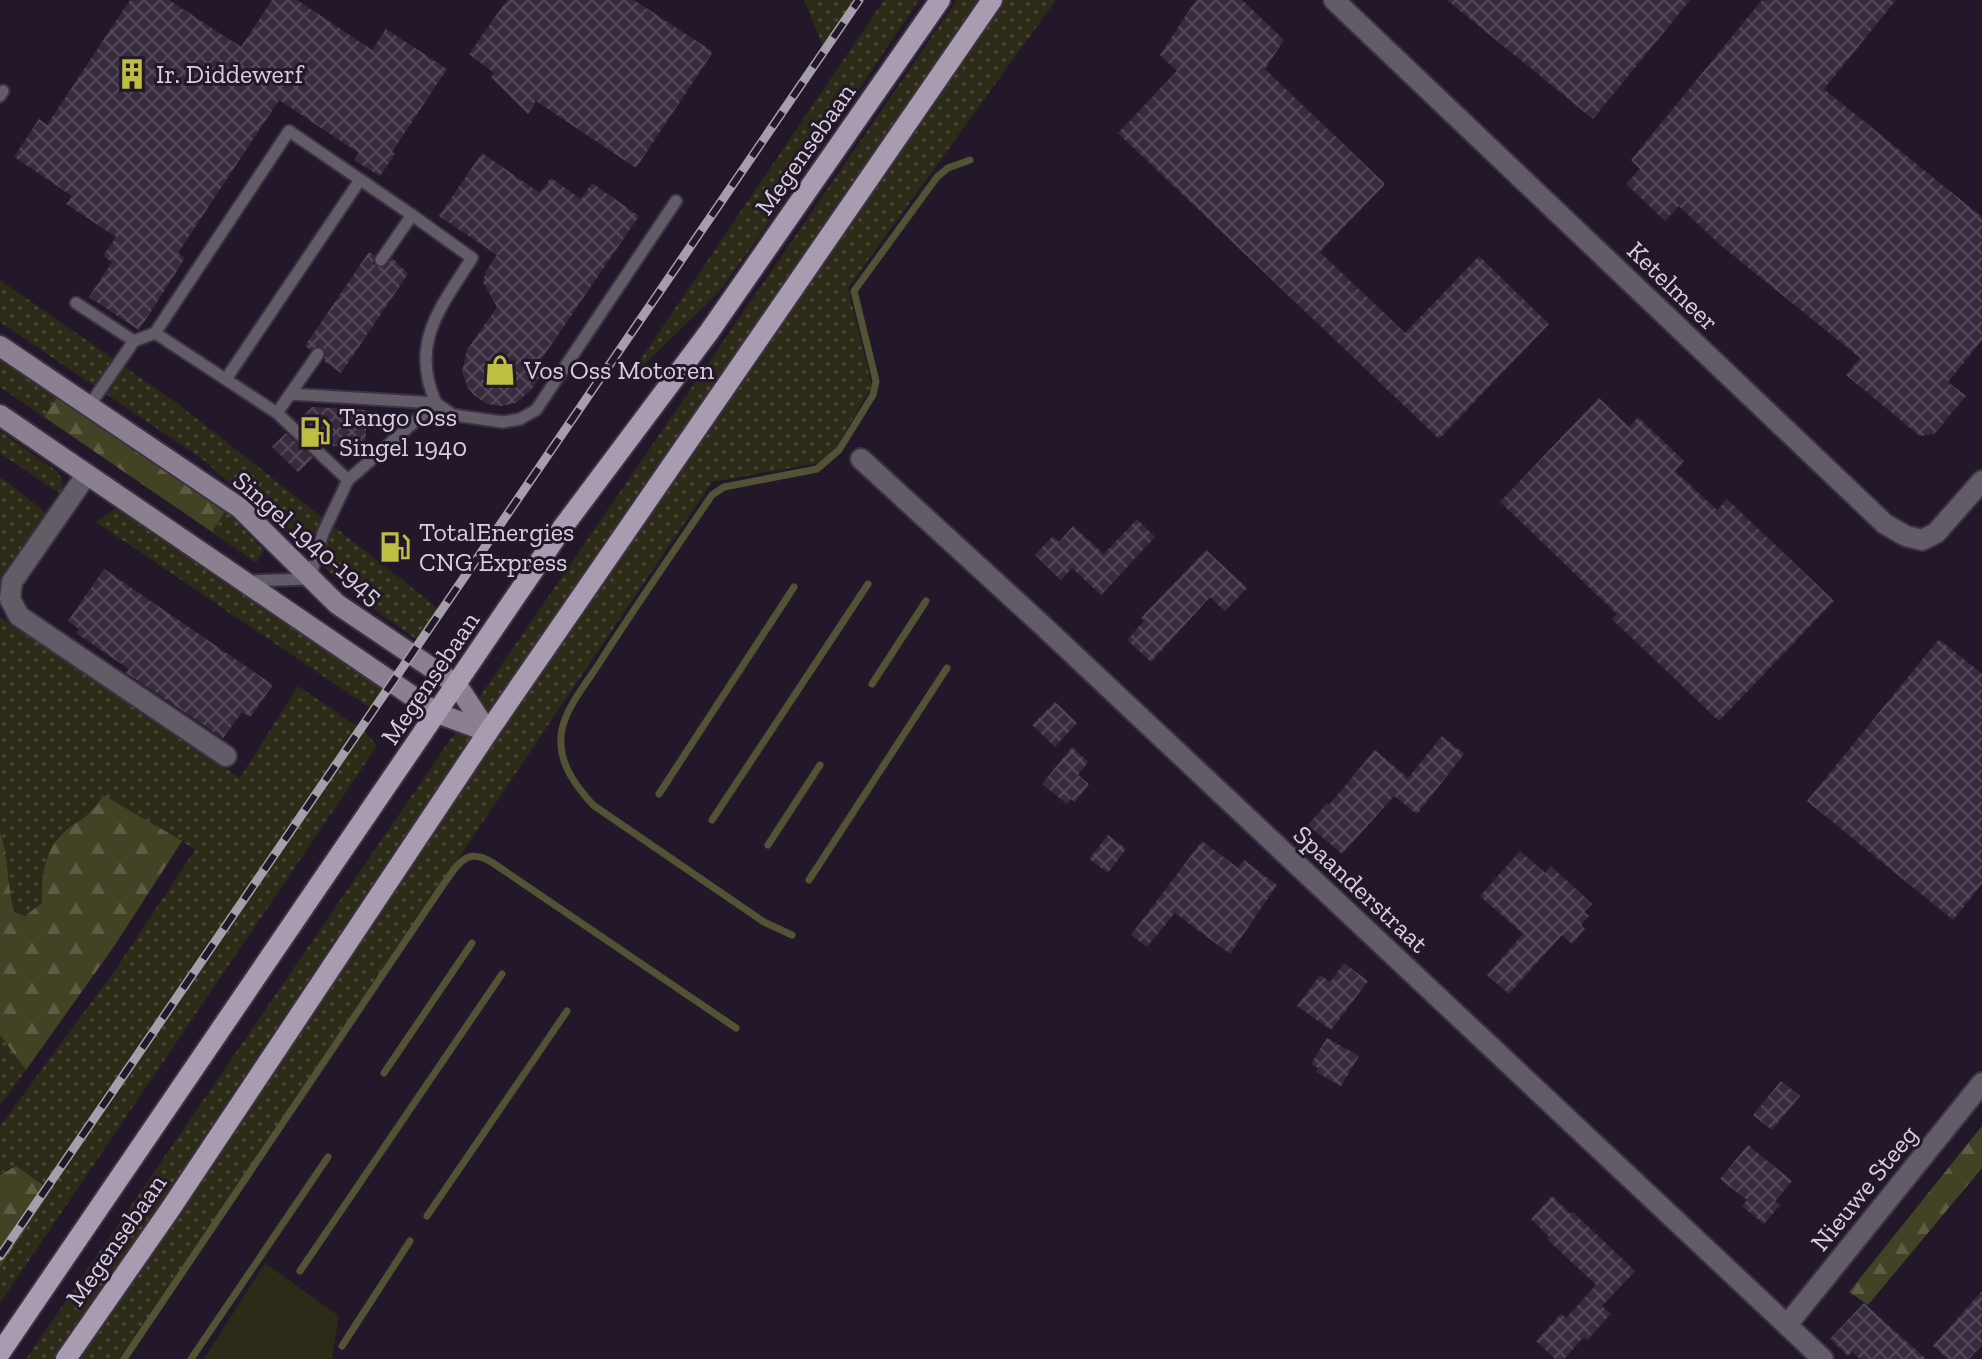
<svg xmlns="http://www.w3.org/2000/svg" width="1982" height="1359" font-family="'Zilla Slab',serif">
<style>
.grass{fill:url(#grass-dots)}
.forest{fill:url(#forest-firs)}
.green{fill:#2b2b18}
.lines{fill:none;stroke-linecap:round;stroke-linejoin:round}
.stream{stroke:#525234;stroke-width:7}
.building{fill:url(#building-cross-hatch)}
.service-casing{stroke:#3c3243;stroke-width:15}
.minor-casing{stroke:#3c3243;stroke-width:24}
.secondary-casing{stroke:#3c3243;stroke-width:24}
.primary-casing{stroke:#3c3243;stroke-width:24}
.service{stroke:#625c66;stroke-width:11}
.minor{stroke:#625c66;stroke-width:20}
.secondary{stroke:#8a8090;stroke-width:20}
.primary{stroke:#a99cb1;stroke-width:20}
.rail-casing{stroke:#a69eab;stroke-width:9}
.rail{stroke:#23182a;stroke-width:6;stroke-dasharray:18;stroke-linecap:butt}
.labels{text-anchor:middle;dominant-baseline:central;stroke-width:6;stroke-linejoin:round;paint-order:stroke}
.poi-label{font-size:26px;fill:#d7d0dc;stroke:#23182a;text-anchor:start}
.street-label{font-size:26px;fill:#d7d0dc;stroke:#23182a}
</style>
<defs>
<pattern id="grass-dots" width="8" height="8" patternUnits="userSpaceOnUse" patternTransform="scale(2)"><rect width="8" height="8" fill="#2b2b18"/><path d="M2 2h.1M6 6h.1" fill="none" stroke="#494939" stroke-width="1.8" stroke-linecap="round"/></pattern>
<pattern id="forest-firs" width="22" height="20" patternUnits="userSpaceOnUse" patternTransform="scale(2)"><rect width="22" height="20" fill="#424325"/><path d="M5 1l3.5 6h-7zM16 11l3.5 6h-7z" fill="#5d5d44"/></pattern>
<pattern id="building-cross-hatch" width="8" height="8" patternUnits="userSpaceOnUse" patternTransform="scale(2)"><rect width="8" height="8" fill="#372b3e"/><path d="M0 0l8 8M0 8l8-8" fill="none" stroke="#534959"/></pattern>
</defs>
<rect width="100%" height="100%" fill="#23182a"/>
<g class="grass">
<path d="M804 0H859L825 50Z"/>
<path d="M884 0H919L763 231 719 292 624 384Z"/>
<path d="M957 0H1056L848 288 872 386 828 461 712 482 121 1359H26Z"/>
<path d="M0 280 178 404 444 613 423 644 361 600 205 461 0 322Z"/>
<path d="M0 350 61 391 44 417 0 387Z"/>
<path d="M0 431 58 472 62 480V490L59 493 0 453Z"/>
<path d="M0 477 62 525 19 586 0 585Z"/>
<path d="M121 505 391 691 376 712 96 522Z"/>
<path d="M226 510 264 551 256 563 212 532Z"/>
<path d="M0 617 240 778 298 686 364 731 377 746 0 1303V1267L51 1191 9 1168 0 1175V1126L116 969 195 850 182 841 97 808C86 817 69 825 60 835 44 853 41 881 42 903L25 916 14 912C7 885 9 857 0 832Z"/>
<path d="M0 1035 26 1070 0 1105Z"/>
</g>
<g class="forest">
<path d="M61 391 226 510 212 532 44 417Z"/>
<path d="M103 795 182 841 115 945 26 1070 0 1035V832C9 857 7 885 14 912L25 916 42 903C41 880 44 852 61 835 76 819 92 818 103 795Z"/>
<path d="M1982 1126V1168L1868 1305 1849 1292Z"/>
<path d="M16 1166 51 1191 0 1267V1175Z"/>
</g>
<path class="green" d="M265 1263 339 1316 332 1359H204Z"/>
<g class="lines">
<g class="stream">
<path d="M872 684 926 601"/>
<path d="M659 794 794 587"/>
<path d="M712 820 868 584"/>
<path d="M768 845 820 765"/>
<path d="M809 880 947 668"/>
<path d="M792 935 764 922 593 805C574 784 556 760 562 729 567 706 586 684 598 665 635 607 674 551 712 495L724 487 817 469 839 450 873 395 876 381 854 291 937 177 948 168 970 160"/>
<path d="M384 1073 472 943"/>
<path d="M427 1216 567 1011"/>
<path d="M300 1271 502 974"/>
<path d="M342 1346 410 1241"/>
<path d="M124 1359 443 885C458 864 466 846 493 863L736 1028"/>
<path d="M191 1359 328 1157"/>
</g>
</g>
<g class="building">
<path d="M130 0H169L241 47 272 0H297L372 50 386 29 447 69 392 152 395 154 380 176 354 160 359 153 279 100 178 253 185 258 139 330 89 297 112 262 103 256 116 237 66 204 72 196 14 157 39 119 47 125Z"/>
<path d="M507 0H634L713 52 636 168 536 101 528 114 491 77 494 73 469 54Z"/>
<path d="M1196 0H1242L1284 40 1265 69 1385 184 1320 252 1405 333 1479 256 1549 324 1439 439 1118 133 1177 71 1160 55Z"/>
<path d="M1447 0H1690L1593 119Z"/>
<path d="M1762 0H1896L1824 89 1982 217V340L1948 382 1966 396 1934 434 1920 436 1846 375 1860 358 1718 243 1679 206 1665 221 1626 184 1640 169 1631 160Z"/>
<path d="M482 153 540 193 551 178 581 199 592 183 639 216 534 370 541 375 531 390 516 403 500 406 487 404 474 395 468 388 462 372 467 350 497 307 483 282 486 271 497 255 439 216Z"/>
<path d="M369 252 374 255 373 263 377 267H385L392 258 408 274 341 373 324 361 326 354 323 348 318 346 311 350 305 346Z"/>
<path d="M1599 398 1629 427 1638 417 1684 461 1675 471 1717 510 1727 499 1834 601 1719 721 1612 619 1617 614 1500 502Z"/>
<path d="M312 407 367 410 365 447 325 446 298 421Z"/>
<path d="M286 433 313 458 298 472 272 447Z"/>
<path d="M1137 519 1155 537 1101 595 1072 568 1061 580 1035 555 1053 536 1059 542 1073 526 1104 554Z"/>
<path d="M1206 550 1247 588 1225 611 1210 597 1151 662 1127 640 1144 621 1141 618Z"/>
<path d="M104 569 273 685 250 717 242 712 223 738 131 676 126 673 129 669 76 633 79 629 68 621Z"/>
<path d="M1939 639 1982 674V884L1953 920 1807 801Z"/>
<path d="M1055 702 1077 723 1055 747 1032 725Z"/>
<path d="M1442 736 1464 754 1417 814 1394 796 1342 854 1308 825 1327 803 1329 805 1375 750 1408 778Z"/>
<path d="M1072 747 1088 762 1078 775 1089 784 1075 802 1071 799 1067 804 1042 784Z"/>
<path d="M1108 835 1126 849 1108 873 1089 859Z"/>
<path d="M1202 841 1238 868 1244 860 1277 885 1230 954 1175 913 1147 947 1131 935Z"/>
<path d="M1520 851 1545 873 1551 866 1592 904 1584 912 1589 916 1581 925 1585 929 1572 944 1562 935 1509 994 1487 975 1523 934 1480 896Z"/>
<path d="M1344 963 1368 981 1331 1030 1297 1006 1320 975 1330 982Z"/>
<path d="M1327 1038 1359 1056 1341 1086 1316 1072 1318 1068 1311 1064Z"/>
<path d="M1781 1081 1800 1096 1772 1130 1753 1115Z"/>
<path d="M1748 1145 1792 1181 1775 1201 1780 1205 1764 1224 1742 1206 1747 1200 1720 1179Z"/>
<path d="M1552 1196 1571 1214 1573 1212 1635 1271 1602 1306 1611 1314 1587 1340 1584 1337 1564 1359H1555L1536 1341 1561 1314 1566 1318 1596 1285 1547 1239 1549 1237 1531 1219Z"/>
<path d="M1982 1291V1345L1969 1359H1948L1933 1346Z"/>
<path d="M1864 1303 1878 1316 1926 1359H1860L1852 1352 1848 1356 1830 1339Z"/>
</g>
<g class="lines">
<defs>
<g id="service">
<path d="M0 96 3 91"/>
<path d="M76 303 134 341"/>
<path d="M155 333 289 131 412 215 381 260"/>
<path d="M226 379 360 180"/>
<path d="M290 394 436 403 453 415 503 422 520 419 536 410 676 201"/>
<path d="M89 406 134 341 155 333 277 413 348 480 323 533 310 579 246 581"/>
<path d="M277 413 318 354"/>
<path d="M348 480 436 403C409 343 441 307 472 258L412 215"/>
</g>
<g id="minor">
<path d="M1334 0 1885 524 1906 536 1922 540 1936 533 1982 481"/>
<path d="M861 459 1040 623 1823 1359"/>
<path d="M87 474 12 582 10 599 19 616 226 756"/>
<path d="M1787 1325 1982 1083"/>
</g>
<g id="secondary">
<path d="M0 346 240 508 337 604 457 685 488 732"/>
<path d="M0 415 437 713 488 732"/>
</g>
<g id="primary">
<path d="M0 1353 563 527 709 332 940 0"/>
<path d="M66 1359 169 1211 488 732 992 0"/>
</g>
</defs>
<use href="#service" class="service-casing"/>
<use href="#minor" class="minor-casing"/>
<use href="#secondary" class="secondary-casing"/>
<use href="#primary" class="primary-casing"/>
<use href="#service" class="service"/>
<use href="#minor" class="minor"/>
<use href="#secondary" class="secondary"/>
<use href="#primary" class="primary"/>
<defs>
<path id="rail" d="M0 1256 859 0"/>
</defs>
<use href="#rail" class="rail-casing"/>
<use href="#rail" class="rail"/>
</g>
<defs>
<symbol id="building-bare" viewBox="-9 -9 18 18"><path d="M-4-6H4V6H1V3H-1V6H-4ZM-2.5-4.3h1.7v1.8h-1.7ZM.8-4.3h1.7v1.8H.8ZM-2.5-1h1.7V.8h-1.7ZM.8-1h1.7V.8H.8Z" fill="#bebe42" stroke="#23182a" stroke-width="2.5" paint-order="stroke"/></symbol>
<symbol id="shop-bare" viewBox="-9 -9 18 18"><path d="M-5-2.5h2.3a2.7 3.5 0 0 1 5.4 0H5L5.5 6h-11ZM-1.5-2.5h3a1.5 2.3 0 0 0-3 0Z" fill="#bebe42" stroke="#23182a" stroke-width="2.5" paint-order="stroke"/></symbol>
<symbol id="fuel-bare" viewBox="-9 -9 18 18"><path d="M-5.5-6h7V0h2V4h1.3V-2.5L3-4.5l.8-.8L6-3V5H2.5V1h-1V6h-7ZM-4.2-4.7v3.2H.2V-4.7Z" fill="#bebe42" stroke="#23182a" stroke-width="2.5" paint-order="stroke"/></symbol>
</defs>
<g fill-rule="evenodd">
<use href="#building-bare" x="110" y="52" width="44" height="44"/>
<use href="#shop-bare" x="478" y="348" width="44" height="44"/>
<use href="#fuel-bare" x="293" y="410" width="44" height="44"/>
<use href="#fuel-bare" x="373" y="525" width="44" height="44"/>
</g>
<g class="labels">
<g class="poi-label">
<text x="156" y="74">Ir. Diddewerf</text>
<text x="524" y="370">Vos Oss Motoren</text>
<text x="339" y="417">Tango Oss<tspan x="339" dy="30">Singel 1940</tspan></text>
<text x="419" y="532">TotalEnergies<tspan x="419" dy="30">CNG Express</tspan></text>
</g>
<g class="street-label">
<text transform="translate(805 149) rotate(-55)">Megensebaan</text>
<text transform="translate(1673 286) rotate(44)">Ketelmeer</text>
<text transform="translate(308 538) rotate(41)">Singel 1940-1945</text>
<text transform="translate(430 678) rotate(-56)">Megensebaan</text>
<text transform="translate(1361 889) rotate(43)">Spaanderstraat</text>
<text transform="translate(1864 1188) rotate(-51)">Nieuwe Steeg</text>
<text transform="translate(116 1240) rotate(-55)">Megensebaan</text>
</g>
</g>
</svg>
